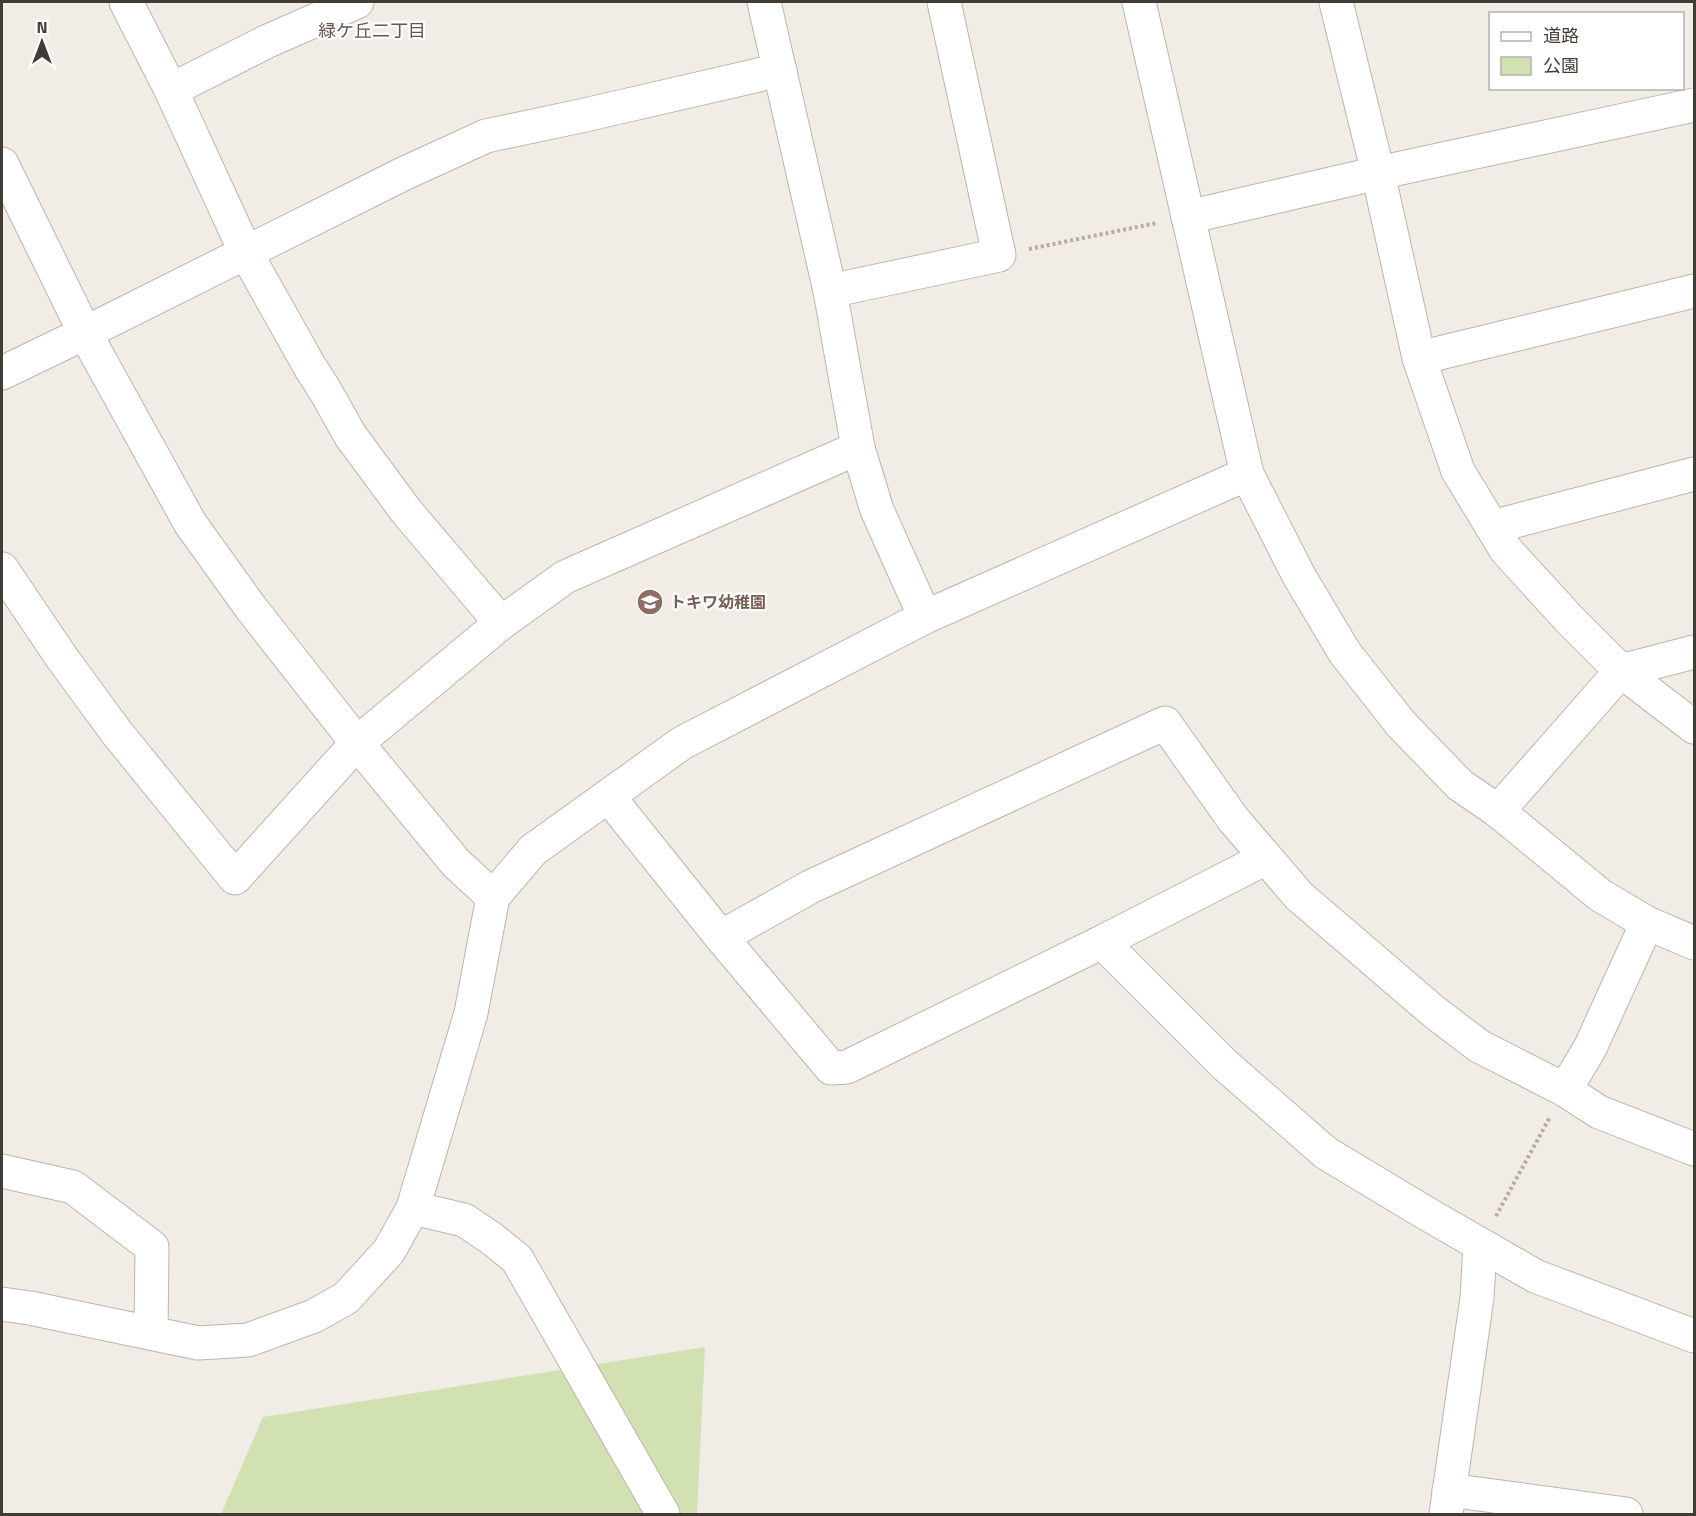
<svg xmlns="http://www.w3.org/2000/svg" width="1696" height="1516" font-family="'Titillium Web','Noto Sans JP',sans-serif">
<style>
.green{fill:#d1e1b1}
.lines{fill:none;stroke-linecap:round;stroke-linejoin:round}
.minor-casing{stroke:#beb5ac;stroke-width:35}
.path{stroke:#bbac9b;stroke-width:4;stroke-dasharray:3 3;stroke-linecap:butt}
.minor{stroke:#fff;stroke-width:33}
.labels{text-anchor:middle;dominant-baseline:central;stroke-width:4.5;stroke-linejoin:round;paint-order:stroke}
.education-label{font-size:16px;font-weight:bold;fill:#785e54;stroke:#fff;text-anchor:start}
.neighbourhood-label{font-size:18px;fill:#64584e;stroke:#fff}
</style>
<rect width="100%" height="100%" fill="#f1ece5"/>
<path class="green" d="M705 1347 697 1514H221L263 1417Z"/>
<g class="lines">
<defs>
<g id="minor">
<path d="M126 2 171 90 246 253 310 367 326 392 350 435 406 511 501 623 357 743 456 863 493 897"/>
<path d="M764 2 830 291 858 448 877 510 925 617"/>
<path d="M1139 2 1247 474 1299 576 1345 653 1401 724 1460 785 1498 811 1600 895 1647 923 1694 943"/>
<path d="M1336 2 1378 173 1419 358 1458 471 1506 550 1569 619 1621 671 1694 727"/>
<path d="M171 90 268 41 357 2"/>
<path d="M2 164 85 333 190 523 251 608 357 743 235 878 117 733 62 658 2 569"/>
<path d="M1188 217 1378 173 1694 105"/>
<path d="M830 291 999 255 944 2"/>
<path d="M1419 358 1694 291"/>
<path d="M2 373 85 333 403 174 486 136 585 115 780 70"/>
<path d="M1492 527 1694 474"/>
<path d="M501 623 565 577 858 448"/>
<path d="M608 796 721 937 831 1068 847 1067 1102 942 1224 1064 1326 1153 1424 1212 1535 1276 1694 1336"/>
<path d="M1498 811 1621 671 1694 652"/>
<path d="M721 937 810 887 1165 723 1233 819 1299 896 1433 1011 1479 1046 1565 1090 1599 1112 1694 1149"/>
<path d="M1102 942 1266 858"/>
<path d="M1565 1090 1590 1048 1647 923"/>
<path d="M2 1171 73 1187 152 1247 151 1333"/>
<path d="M413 1208 464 1220 491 1238 517 1259 663 1514"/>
<path d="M2 1304 30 1308 198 1343 248 1340 314 1316 346 1298 389 1251 413 1208 471 1013 493 897 533 850 682 743 925 617 1247 474"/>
<path d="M1449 1490 1626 1514"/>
<path d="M1446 1514 1477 1298 1480 1245"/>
</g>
</defs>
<use href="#minor" class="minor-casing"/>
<g class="path">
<path d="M1029 249 1157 223"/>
<path d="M1496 1216 1550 1117"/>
</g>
<use href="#minor" class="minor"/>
</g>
<defs>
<symbol id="school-disc" viewBox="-11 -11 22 22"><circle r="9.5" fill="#8d6e63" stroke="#fff"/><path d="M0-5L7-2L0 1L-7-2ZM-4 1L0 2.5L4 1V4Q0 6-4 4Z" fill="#fff"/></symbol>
</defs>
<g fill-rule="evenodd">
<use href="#school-disc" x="635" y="587" width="30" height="30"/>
</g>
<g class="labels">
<g class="education-label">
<text x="670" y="602">トキワ幼稚園</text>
</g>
<g class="neighbourhood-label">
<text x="372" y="30">緑ケ丘二丁目</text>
</g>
</g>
<rect width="1696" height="1516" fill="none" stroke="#423c35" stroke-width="6"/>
<rect x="1489" y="12" width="195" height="78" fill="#ffffff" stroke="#b3b1ae" stroke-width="1.5"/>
<rect x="1501" y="32" width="30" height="9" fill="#ffffff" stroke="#b3b1ae" stroke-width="1.5"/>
<text x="1543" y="42" font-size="18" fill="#423c35">道路</text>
<rect x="1501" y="57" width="30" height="18" fill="#d1e1b1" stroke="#b3b1ae" stroke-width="1.5"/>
<text x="1543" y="72" font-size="18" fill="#423c35">公園</text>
<g transform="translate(42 42)" stroke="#ffffff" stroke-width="4.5" paint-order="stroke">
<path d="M0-4.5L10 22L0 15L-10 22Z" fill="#423c35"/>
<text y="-9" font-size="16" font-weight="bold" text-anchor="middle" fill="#423c35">N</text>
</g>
</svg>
